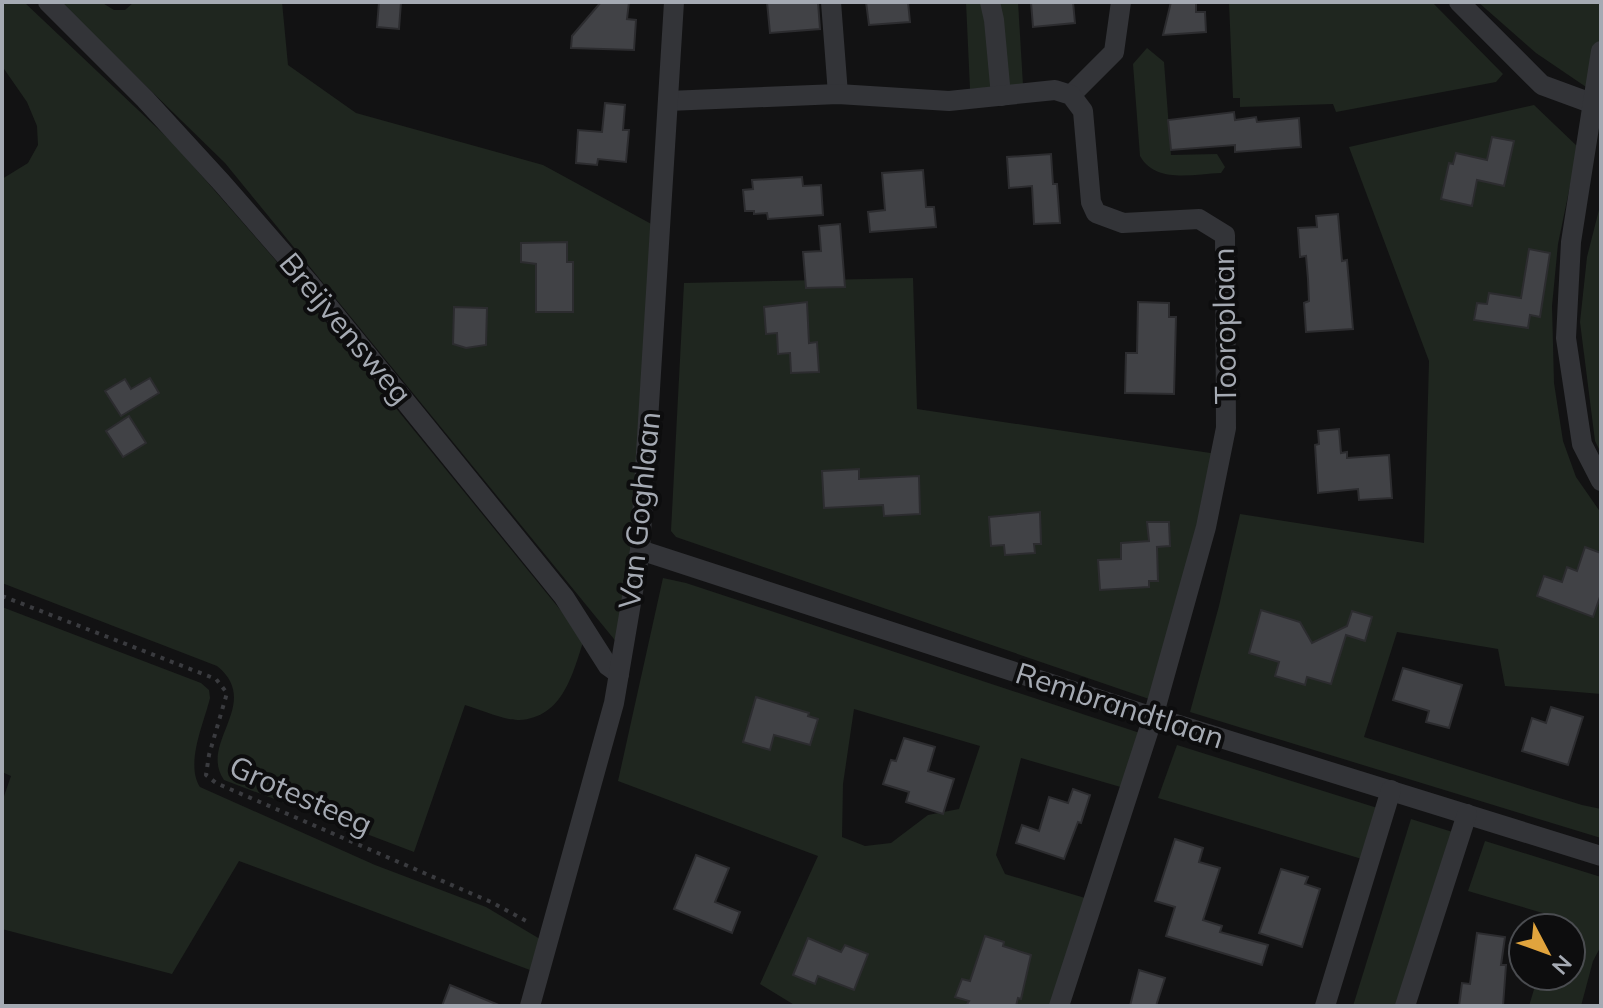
<svg xmlns="http://www.w3.org/2000/svg" width="1603" height="1008" font-family="Mulish,sans-serif">
<style>
.green{fill:#1f261f;fill-rule:evenodd}
.building{fill:#414246;stroke:#2c2c2f;stroke-width:2}
.lines{fill:none;stroke-linecap:round;stroke-linejoin:round}
.path{stroke:#3a3b3f;stroke-width:4;stroke-dasharray:4 6;stroke-linecap:butt}
.street{stroke:#333438;stroke-width:20}
.labels{text-anchor:middle;dominant-baseline:central;stroke-width:8;stroke-linejoin:round;paint-order:stroke}
.street-label{font-size:30px;fill:#a5aab3;stroke:#0d0d0e}
</style>
<rect width="100%" height="100%" fill="#121213"/>
<g class="green">
<path d="M2 2H24L174 144 272 256 584 639C573 673 563 718 519 720 506 721 479 709 465 705L414 852 224 780C198 743 263 703 217 666L2 583V179L28 163 38 145 37 126 27 102 2 66Z"/>
<path d="M60 2H101L114 10H125L134 2H282L288 65 356 113 543 165 655 226 640 498 618 644 225 163Z"/>
<path d="M966 2H1018L1023 85 970 89Z"/>
<path d="M1229 2H1432L1503 74 1496 82 1336 112 1333 104 1240 107V98H1233Z"/>
<path d="M1478 2H1601V31L1589 89 1536 53Z"/>
<path d="M1147 48 1164 62 1171 155 1217 154 1225 167 1221 173C1193 174 1156 184 1140 156L1133 64Z"/>
<path d="M1534 105 1578 147 1558 244 1552 306 1554 383 1563 441 1576 477 1601 513V694L1505 686 1498 649 1397 632 1364 737 1582 805 1601 809V838L1190 712 1219 606 1240 514 1424 543 1429 361 1349 147Z"/>
<path d="M1601 202V453L1595 441 1580 322 1587 257Z"/>
<path d="M913 278 917 409 1217 454 1155 701 676 537 671 531 684 283Z"/>
<path d="M663 578 686 583 1149 736 1131 790 1021 758 996 855 1005 874 1095 901 1059 1006H796L760 984 818 856 618 781ZM854 709 980 746 959 809 928 815 891 843 865 846 842 837 843 784Z"/>
<path d="M2 607 201 683 209 690 210 698C204 723 185 764 200 787L375 865 486 907 545 942 538 973 239 861 172 974 2 929V802L11 776 2 772Z"/>
<path d="M1177 745 1387 811 1372 862 1158 798Z"/>
<path d="M1411 819 1459 834 1404 1006H1353Z"/>
<path d="M1485 841 1601 877V946L1593 961 1581 1006H1529L1538 976H1571V928H1544L1546 914 1468 891Z"/>
</g>
<g class="building">
<path d="M379 2H401L399 29 377 27Z"/>
<path d="M601 2H629L627 19 636 20 634 50 571 48 572 36Z"/>
<path d="M767 2H818L820 29 770 33Z"/>
<path d="M866 2H908L910 22 869 25Z"/>
<path d="M1031 2H1073L1075 23 1033 27Z"/>
<path d="M1171 2H1196V12H1205L1206 32 1163 35Z"/>
<path d="M605 103 625 105 623 130H629L626 162 598 159 597 165 576 163 578 130 602 132Z"/>
<path d="M1234 112 1235 120 1256 117 1257 122 1299 118 1301 147 1235 152V145L1171 150 1168 120Z"/>
<path d="M1492 137 1514 141 1504 186 1477 180 1472 206 1441 199 1449 163 1453 164 1456 153 1487 160Z"/>
<path d="M1051 154 1053 184H1057L1060 223 1034 224 1032 186 1009 188 1007 157Z"/>
<path d="M923 170 926 207H934L936 227 870 232 868 212 885 210 882 173Z"/>
<path d="M802 177 803 186 821 185 823 215 768 219 767 213 754 214V211H745L743 190 753 189 752 180Z"/>
<path d="M1338 214 1342 261 1347 260 1353 329 1306 332 1304 303 1309 301 1308 279 1306 256 1300 257 1298 228 1317 227 1316 216Z"/>
<path d="M840 224 845 287 806 288 803 252 821 251 819 226Z"/>
<path d="M567 242V262H573V312H536V264L521 262V243Z"/>
<path d="M1529 249 1550 253 1540 317 1530 315 1528 328 1474 320 1477 303 1487 304 1489 293 1521 298Z"/>
<path d="M807 302 809 343 817 342 819 372 791 373 790 353 778 354 777 333 766 334 764 307Z"/>
<path d="M1138 302 1169 303V317H1176L1174 394 1125 393 1126 353H1137Z"/>
<path d="M454 307 487 308 486 345 466 348 453 344Z"/>
<path d="M150 378 159 393 121 416 105 391 125 379 131 389Z"/>
<path d="M129 416 146 443 123 457 106 431Z"/>
<path d="M1339 429 1341 453 1347 452V458L1389 455 1392 498 1359 500 1358 489 1318 493 1315 445 1319 444 1318 431Z"/>
<path d="M859 469V479L919 476 920 514 884 516 883 505 824 508 822 471Z"/>
<path d="M1040 512 1041 544H1034L1035 553 1005 555 1004 545 991 546 989 517Z"/>
<path d="M1147 522H1169L1170 546 1157 547 1158 581H1149V587L1100 590 1098 560 1121 559V543L1149 541Z"/>
<path d="M1585 547 1601 553V594L1593 617 1537 596 1544 576 1562 582 1567 567 1577 571Z"/>
<path d="M1261 610 1300 622 1312 643 1347 626 1352 611 1372 617 1365 641 1346 635 1331 684 1307 677 1305 685 1275 676 1279 662 1249 653Z"/>
<path d="M1403 668 1462 685 1449 728 1426 722 1429 711 1393 700Z"/>
<path d="M756 697 809 713 808 716 818 719 810 745 774 735 770 750 743 742Z"/>
<path d="M1551 707 1583 717 1568 765 1522 751 1532 718 1546 723Z"/>
<path d="M904 738 935 747 928 771 954 779 943 814 906 802 909 792 883 784 891 760 896 761Z"/>
<path d="M1073 789 1090 795 1081 823 1078 822 1064 859 1016 843 1022 825 1039 831 1049 797 1068 803Z"/>
<path d="M1175 839 1203 848 1199 862 1220 868 1203 920 1222 926 1220 932 1268 945 1262 965 1166 936 1175 907 1155 901Z"/>
<path d="M696 855 729 868 715 902 740 912 732 933 674 909Z"/>
<path d="M1281 869 1308 877 1305 884 1320 889 1302 947 1259 933Z"/>
<path d="M1477 933 1505 937 1501 965H1506L1503 1006H1459L1462 983 1470 984Z"/>
<path d="M985 936 1004 942 1003 946 1031 955 1021 999 1018 998 1016 1006H966L969 1001 955 997 962 979 970 981Z"/>
<path d="M808 938 841 952 845 945 868 954 854 990 818 976 815 984 793 975Z"/>
<path d="M1139 970 1165 978 1156 1006H1130Z"/>
<path d="M450 985 501 1006H442Z"/>
</g>
<g class="lines">
<path class="path" d="M2 596 216 679 227 693 209 755 206 775 216 783 491 902 530 923"/>
<g class="street">
<path d="M48 2 145 99 222 183 310 284 564 597 608 666 619 674"/>
<path d="M831 2 838 94"/>
<path d="M990 2 994 20 1001 96"/>
<path d="M1459 2 1542 85 1591 103"/>
<path d="M1601 51 1571 242 1566 338 1582 444 1601 481"/>
<path d="M1071 95 1114 52 1121 2"/>
<path d="M668 101 838 94 949 101 1055 90 1071 95 1083 111 1091 202 1096 213 1123 223 1199 219 1225 235 1226 428 1206 527 1153 717 1059 1006"/>
<path d="M640 550 1153 717 1601 856"/>
<path d="M530 1006 614 703 640 550 674 2"/>
<path d="M1325 1006 1391 790"/>
<path d="M1405 1006 1467 814"/>
</g>
</g>
<g class="labels">
<g class="street-label">
<text transform="translate(1224 326) rotate(-91)">Tooroplaan</text>
<text transform="translate(346 328) rotate(50)">Breijvensweg</text>
<text transform="translate(639 510) rotate(-84)">Van Goghlaan</text>
<text transform="translate(1120 705) rotate(18)">Rembrandtlaan</text>
<text transform="translate(301 795) rotate(24)">Grotesteeg</text>
</g>
</g>
<rect width="1603" height="1008" fill="none" stroke="#a5aab3" stroke-width="8"/>
<g transform="translate(1547 952) rotate(131)"><circle r="38" fill="#0d0d0e" stroke="#4a4c50" stroke-width="2"/>
<path d="M0-6L14 30L0 20L-14 30Z" fill="#e1a43d"/>
<text y="-12" font-size="22" font-weight="bold" text-anchor="middle" fill="#a5aab3">N</text>
</g>
</svg>
